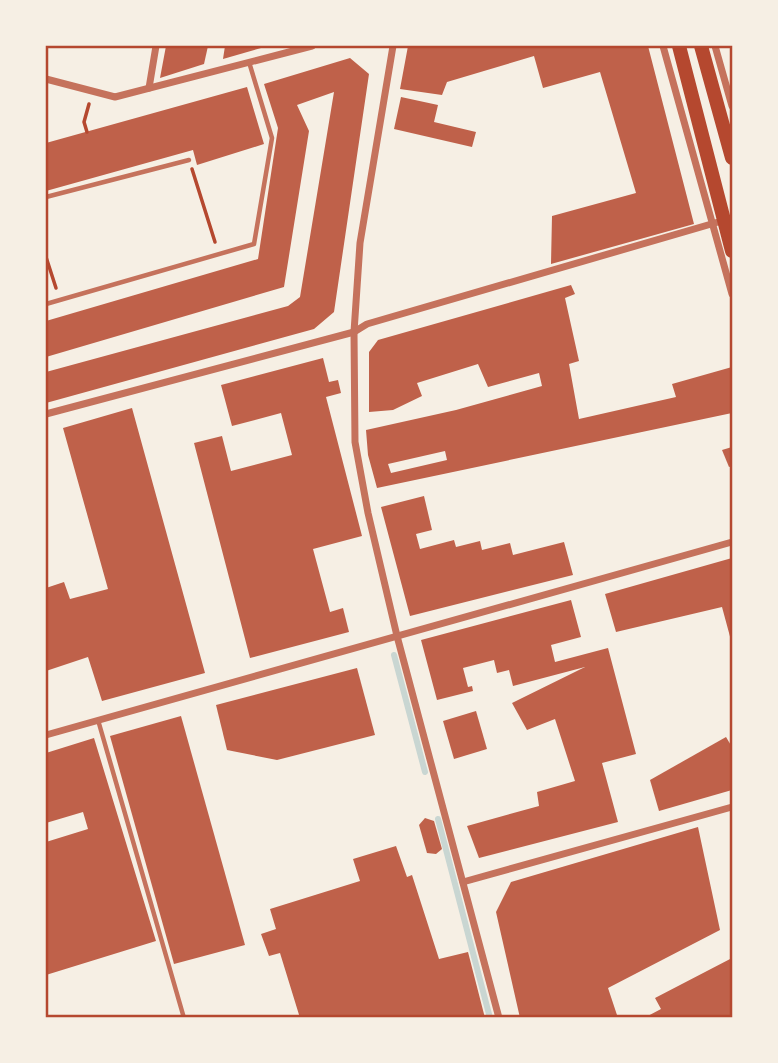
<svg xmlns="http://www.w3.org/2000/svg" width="778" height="1063" font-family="'DM Sans',sans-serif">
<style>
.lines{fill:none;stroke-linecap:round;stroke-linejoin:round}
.stream{stroke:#c9d6d2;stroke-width:6}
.building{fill:#bf614a;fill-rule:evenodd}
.path{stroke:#b5482f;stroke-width:3.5}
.service{stroke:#c5725c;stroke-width:4.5}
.minor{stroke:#c5725c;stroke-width:7}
.secondary{stroke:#b5482f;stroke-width:14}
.neatline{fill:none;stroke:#b5482f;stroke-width:2.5}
</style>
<rect width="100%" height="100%" fill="#f6efe4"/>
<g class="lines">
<g class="stream">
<path d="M394 655 425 772"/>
<path d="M438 819 490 1018"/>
</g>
</g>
<g class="building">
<path d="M166 46H208L204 64 160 78Z"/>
<path d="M225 46H268L223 59Z"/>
<path d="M408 46H648L694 224 551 264 552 216 636 193 600 72 543 88 534 56 447 82 442 95 400 89Z"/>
<path d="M350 58 369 74 334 312 314 329 46 403V372L288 306 300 297 334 92 297 105 309 131 284 287 46 357V321L258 259 278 128 264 84Z"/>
<path d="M247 87 264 144 197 165 193 150 46 191V143Z"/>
<path d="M401 97 438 105 434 122 476 132 472 147 394 129Z"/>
<path d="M571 285 575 294 565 298 579 361 569 364 579 419 676 397 672 384 732 367V413L377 488 368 455 366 430 456 410 542 386 539 373 488 387 478 364 417 383 422 396 393 410 369 412V352L378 340ZM445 451 447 460 391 473 388 464Z"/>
<path d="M323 358 329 382 338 380 341 393 326 397 362 536 313 549 330 612 343 608 349 632 250 658 194 443 222 436 231 471 292 455 281 413 232 426 221 385Z"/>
<path d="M132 408 205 673 102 701 88 657 46 671V588L64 582 70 599 108 589 63 428Z"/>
<path d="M732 447V466L729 467 722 450Z"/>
<path d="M424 496 432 530 416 534 420 549 454 540 456 547 480 541 482 550 510 543 513 555 564 542 573 575 410 616 381 507Z"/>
<path d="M732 558V644L722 607 616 632 605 594Z"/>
<path d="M571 600 581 637 551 645 555 662 608 648 636 754 602 763 618 822 479 858 467 826 539 806 537 792 575 781 555 719 527 730 512 703 585 667 513 686 509 670 497 673 494 660 463 668 468 687 472 686 473 691 437 700 421 640Z"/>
<path d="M357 668 375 735 277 760 227 750 216 705Z"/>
<path d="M476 711 487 749 454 759 443 721Z"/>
<path d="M181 716 245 945 174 964 110 736Z"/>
<path d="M726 737 732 747V790L659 811 650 780Z"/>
<path d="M94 738 156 941 46 975V842L88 829 83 812 46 823V753Z"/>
<path d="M425 818 434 821 442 849 436 854 427 853 419 825Z"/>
<path d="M698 827 720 930 608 988 618 1018H520L496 912 511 882Z"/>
<path d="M396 846 407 877 412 875 439 959 468 952 485 1018H300L280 953 269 956 261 934 276 929 270 909 360 881 353 859Z"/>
<path d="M732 958V1018H644L661 1009 655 998Z"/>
</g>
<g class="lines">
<g class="path">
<path d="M87 132 84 122 89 104"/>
<path d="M192 169 215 242"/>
<path d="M46 257 56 288"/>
</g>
<g class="service">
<path d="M46 197 189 160"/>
<path d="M46 304 254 244 272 138 249 62"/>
<path d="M98 720 184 1018"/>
</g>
<g class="minor">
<path d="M393 46 360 243 354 332 355 442 368 513 397 636 499 1018"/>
<path d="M663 46 732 294"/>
<path d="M715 46 732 106"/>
<path d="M46 79 115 97 312 46"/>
<path d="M149 88 156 46"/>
<path d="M46 414 354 332 367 324 732 218"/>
<path d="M46 735 732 542"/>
<path d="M463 882 732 807"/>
</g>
<g class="secondary">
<path d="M679 46 732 251"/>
<path d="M701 46 732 158"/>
</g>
</g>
<rect width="778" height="1063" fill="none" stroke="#f6efe4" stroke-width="94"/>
<rect x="47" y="47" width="684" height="969" class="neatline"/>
</svg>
